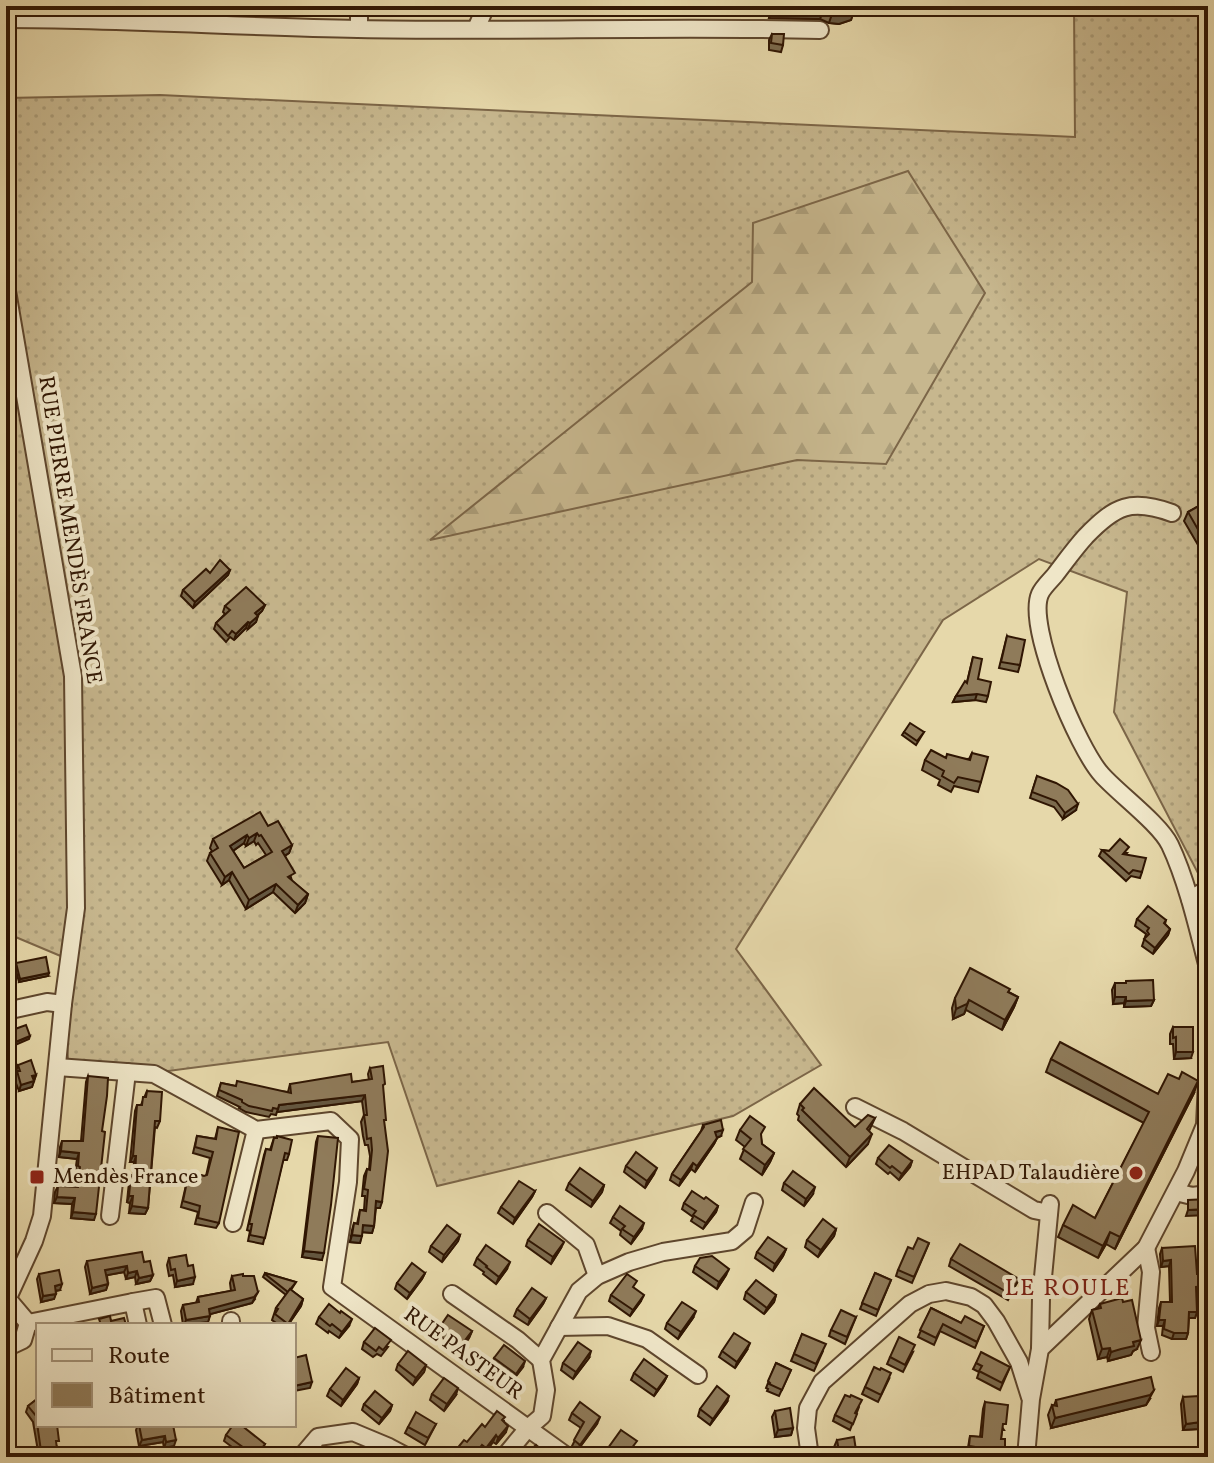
<svg xmlns="http://www.w3.org/2000/svg" width="1214" height="1463" font-family="Vollkorn,serif">
<style>
.grass{fill:url(#grass-dots);stroke:#7c6648;stroke-width:2}
.forest{fill:url(#forest-firs);stroke:#7c6648;stroke-width:2}
.lines{fill:none;stroke-linecap:round;stroke-linejoin:round}
.minor-casing{stroke:#5e462d;stroke-width:20}
.minor{stroke:#efe6c8;stroke-width:16}
.wall{fill:#7b6a4d;stroke:#301603;stroke-width:2;fill-rule:evenodd}
.shaded-wall{fill:#64563f;stroke:#301603;stroke-width:2}
.building{fill:#8f7b5a;stroke:#301603;stroke-width:2;fill-rule:evenodd}
.poi-dot{fill:#8f2418;stroke:#efe6c8;stroke-width:3}
.labels{text-anchor:middle;dominant-baseline:central;stroke-width:8;stroke-linejoin:round;paint-order:stroke}
.street-label{font-size:22px;fill:#301603;stroke:#efe6c8}
.poi-label{font-size:22px;fill:#301603;stroke:#efe6c8;text-anchor:end}
.neighbourhood-label{font-size:24px;letter-spacing:2px;fill:#7a1f14;stroke:#efe6c8}
</style>
<defs>
<pattern id="grass-dots" width="8" height="8" patternUnits="userSpaceOnUse" patternTransform="scale(2)"><rect width="8" height="8" fill="#c7b78e"/><path d="M2 2h.1M6 6h.1" fill="none" stroke="#ab9d79" stroke-width="1.8" stroke-linecap="round"/></pattern>
<pattern id="forest-firs" width="22" height="20" patternUnits="userSpaceOnUse" patternTransform="scale(2)"><rect width="22" height="20" fill="#c7b78e"/><path d="M5 1l3.5 6h-7zM16 11l3.5 6h-7z" fill="#ab9d79"/></pattern>
</defs>
<rect width="100%" height="100%" fill="#e6d8aa"/>
<filter id="stains"><feTurbulence type="fractalNoise" baseFrequency=".0025" numOctaves="4"/><feColorMatrix values="0 0 0 0 .2 0 0 0 0 .09 0 0 0 0 .02 0 0 0 .5 -.17"/></filter>
<radialGradient id="worn" r=".72"><stop offset=".6" stop-color="#630" stop-opacity="0"/><stop offset="1" stop-color="#630" stop-opacity=".3"/></radialGradient>
<path class="grass" d="M1074 6H1208V873L1200 877 1114 712 1127 592 1039 559 943 620 736 949 821 1065 733 1116 437 1186 388 1042 168 1071 68 1060 63 957 6 933V98L160 95 1075 137Z"/>
<path class="forest" d="M908 171 985 293 886 464 797 460 430 540 752 282 753 223Z"/>
<g class="lines">
<defs>
<g id="minor">
<path d="M359 6V29"/>
<path d="M6 19C123 19 241 27 358 29 512 32 666 26 820 30"/>
<path d="M476 29 486 6"/>
<path d="M6 285 73 676 76 908 63 1004 42 1216 34 1241 6 1302"/>
<path d="M1172 513C1131 498 1115 506 1086 536 1075 548 1065 562 1055 575 1051 580 1043 587 1040 594 1026 626 1078 749 1102 775 1119 794 1160 824 1170 845 1187 881 1198 929 1208 968"/>
<path d="M1190 899 1208 889"/>
<path d="M6 1011 47 1002 63 1004"/>
<path d="M57 1067 154 1074 256 1130 331 1121 350 1139 348 1182 332 1287 568 1457"/>
<path d="M855 1107 903 1131 1034 1210 1049 1213"/>
<path d="M1176 1192 1192 1196 1208 1194"/>
<path d="M547 1213 586 1245 597 1276"/>
<path d="M110 1216 127 1072"/>
<path d="M233 1223 256 1130"/>
<path d="M1146 1248 1151 1272 1146 1328 1151 1352"/>
<path d="M452 1294 518 1340 541 1360"/>
<path d="M6 1297 28 1323 23 1340 6 1348"/>
<path d="M133 1302 156 1298 163 1325"/>
<path d="M231 1321V1325"/>
<path d="M28 1323 133 1302 138 1325"/>
<path d="M559 1327 608 1326 647 1339 698 1375"/>
<path d="M1040 1349 1041 1298 1050 1204"/>
<path d="M301 1457 318 1437 353 1432 389 1447 408 1457"/>
<path d="M504 1457 528 1428 542 1416 546 1390 541 1360 579 1291 597 1276 629 1262 663 1252 732 1241 745 1230 754 1202"/>
<path d="M810 1457 806 1428 808 1408 822 1382 910 1304 929 1294 946 1291 971 1297 984 1305 996 1321 1019 1362 1030 1397"/>
<path d="M1026 1457 1031 1399 1040 1349 1146 1248 1186 1171 1205 1125 1208 1061"/>
</g>
</defs>
<use href="#minor" class="minor-casing"/>
<use href="#minor" class="minor"/>
</g>
<g class="wall">
<path d="M769 6H855L851 20 839 24 829 23 820 19 769 18Z"/>
<path d="M772 34 783 45 781 52 769 50V40Z"/>
<path d="M1208 483V562L1184 521 1188 512 1202 504 1198 496 1201 487Z"/>
<path d="M230 570 228 575 193 608 181 596 183 590 210 573Z"/>
<path d="M265 605 262 611 258 615 256 622 248 629 246 628 234 640 230 637 226 642 214 629 216 623 225 614 223 612 225 606Z"/>
<path d="M1007 636 1020 665 1018 672 999 668Z"/>
<path d="M973 657 978 679 988 696 986 702 975 700 953 702 956 696 967 682Z"/>
<path d="M904 732H924L916 745 902 735Z"/>
<path d="M972 753 981 782 978 792 954 786 951 792 938 785 940 780 922 770 925 760 946 758 969 759Z"/>
<path d="M1037 776 1076 810 1063 819 1054 807 1030 798Z"/>
<path d="M268 826 292 845 289 853 285 856 292 881 308 894 305 903 295 913 273 892 246 909 229 880 222 885 207 861 210 853 212 851 210 848 213 839ZM254 841 256 845 258 843 266 855 244 868 233 851 244 843 246 846Z"/>
<path d="M1102 850 1127 853 1126 854 1142 872 1140 878 1131 876 1126 881 1099 856Z"/>
<path d="M1137 919 1166 920 1165 924 1170 929 1168 935 1153 954 1142 946 1146 934 1135 926Z"/>
<path d="M16 963 48 976 19 982 15 967Z"/>
<path d="M1115 983 1154 1000 1151 1006 1124 1007V1003L1113 1004 1112 990Z"/>
<path d="M1009 992 1018 997 1014 1007 1002 1030 966 1010 964 1014 953 1019 952 1008 955 998Z"/>
<path d="M1173 1027 1191 1058 1174 1059 1173 1044H1170V1034Z"/>
<path d="M1051 1059 1158 1094 1194 1093 1115 1249 1106 1244 1098 1258 1058 1237 1063 1225 1095 1218 1144 1123 1046 1072Z"/>
<path d="M18 1065 36 1075 32 1087 19 1091 14 1078Z"/>
<path d="M370 1068 383 1090 384 1125 380 1208H376L374 1226 372 1233 362 1232 360 1243 350 1242 352 1230 354 1223 357 1224 360 1210H364L365 1196H362L364 1176 367 1169 369 1170 370 1156 368 1145H365L363 1136 361 1122 364 1115 362 1101 277 1112 276 1115 271 1114 269 1117 246 1112 239 1108 240 1107 217 1096 221 1083 235 1086 288 1092 290 1084 352 1082 369 1080 368 1074Z"/>
<path d="M88 1076 102 1131 94 1220 71 1218 72 1204 54 1203 55 1192 58 1186 77 1187 78 1173H75L77 1159 59 1157 60 1147 62 1141H81L86 1082Z"/>
<path d="M147 1091 160 1121 157 1128 155 1127 148 1208 145 1214 129 1213 130 1203 127 1202 129 1182 131 1175 133 1176 134 1162H130L135 1111 137 1105H141Z"/>
<path d="M800 1104 855 1127 875 1118 869 1131 868 1144 846 1167 798 1120 799 1116 797 1114Z"/>
<path d="M703 1125 721 1136 717 1138 714 1144 695 1172 691 1169 679 1186 670 1180 672 1174 701 1131Z"/>
<path d="M218 1127 219 1223 216 1228 195 1224 198 1212 181 1207 189 1172 204 1176H206L210 1158 193 1153 197 1136 215 1139Z"/>
<path d="M740 1130 761 1138 762 1144 774 1153 770 1162 762 1175 740 1159 745 1147 736 1140Z"/>
<path d="M318 1136 322 1260 302 1257 316 1142Z"/>
<path d="M274 1138 289 1154 287 1160H283L263 1244 248 1241 250 1231 247 1230 264 1155 266 1149 270 1150Z"/>
<path d="M878 1158 912 1161 910 1167 899 1180 890 1172 888 1174 876 1164Z"/>
<path d="M626 1166 654 1174 645 1188 624 1172Z"/>
<path d="M569 1183 604 1185 602 1192 591 1207 566 1190Z"/>
<path d="M784 1183 813 1194 804 1206 782 1190Z"/>
<path d="M535 1191 532 1197 513 1224 498 1213 501 1207Z"/>
<path d="M704 1199 718 1206 716 1212 703 1229 691 1221 693 1217 682 1209 684 1203Z"/>
<path d="M613 1217 642 1229 631 1244 620 1235 621 1231 610 1223Z"/>
<path d="M836 1229 834 1236 818 1257 805 1247 807 1240Z"/>
<path d="M460 1235 458 1241 442 1262 429 1252 431 1246Z"/>
<path d="M528 1240 561 1248 551 1264 526 1246Z"/>
<path d="M929 1243 912 1283 896 1276 898 1270Z"/>
<path d="M1162 1248 1197 1274 1206 1292 1196 1293 1197 1312 1195 1318H1189L1188 1333 1186 1339H1172L1162 1335 1163 1326H1157L1159 1308 1161 1302H1170L1169 1266 1161 1267 1160 1254Z"/>
<path d="M786 1249 783 1256 773 1271 755 1258 757 1252Z"/>
<path d="M169 1258 188 1266 193 1284 175 1287 173 1275 169 1276 167 1265Z"/>
<path d="M477 1258 507 1269 496 1284 483 1274 484 1272 474 1265Z"/>
<path d="M951 1259 1019 1279 1008 1300 949 1266Z"/>
<path d="M87 1261 144 1262 153 1275 150 1281 136 1284 135 1277 126 1279 124 1272 107 1275 108 1284 106 1290 90 1294 85 1267Z"/>
<path d="M695 1266 726 1275 717 1289 693 1272Z"/>
<path d="M265 1273 296 1282 291 1290 303 1299 301 1306 288 1325H279L272 1320 276 1308 286 1295 263 1277Z"/>
<path d="M425 1273 422 1279 407 1299 395 1289 397 1283Z"/>
<path d="M875 1273 891 1280 876 1316 860 1309Z"/>
<path d="M39 1274 60 1290 56 1291 54 1299 41 1302 37 1279Z"/>
<path d="M232 1276 255 1299 252 1303 210 1314 208 1322 193 1325H183L181 1311 183 1305 196 1303 198 1297 231 1291 230 1283Z"/>
<path d="M634 1288 641 1301 630 1316 609 1301 611 1295Z"/>
<path d="M746 1292 776 1295 774 1302 764 1314 744 1299Z"/>
<path d="M546 1298 543 1304 528 1325 514 1316 517 1309Z"/>
<path d="M1100 1304 1137 1349 1133 1351 1131 1355 1108 1361 1107 1357 1098 1359 1089 1319 1092 1310 1098 1308Z"/>
<path d="M931 1308 961 1323 984 1326 975 1348 940 1331 934 1345 918 1337Z"/>
<path d="M319 1317 349 1326 339 1338 329 1331 328 1333 316 1324Z"/>
<path d="M856 1317 845 1344 829 1336 831 1330Z"/>
<path d="M693 1318 678 1339 665 1329 667 1323Z"/>
<path d="M439 1328 472 1331 469 1338 460 1351 437 1334Z"/>
<path d="M802 1334 823 1351 814 1371 791 1361Z"/>
<path d="M364 1342 388 1347 381 1356 377 1354 373 1357 362 1349Z"/>
<path d="M747 1350 735 1368 719 1357 722 1351Z"/>
<path d="M913 1352 903 1372 887 1364 890 1357Z"/>
<path d="M494 1358 523 1367 513 1380 492 1365Z"/>
<path d="M589 1358 573 1379 561 1370 563 1363Z"/>
<path d="M776 1363 791 1370 779 1396 767 1391 768 1389 766 1388Z"/>
<path d="M976 1363 1010 1367 1000 1390 977 1378 979 1372 973 1369Z"/>
<path d="M398 1364 426 1365 424 1372 413 1385 396 1370Z"/>
<path d="M634 1373 667 1376 664 1382 654 1396 631 1380Z"/>
<path d="M359 1378 357 1384 341 1406 327 1396 330 1389Z"/>
<path d="M889 1379 878 1402 862 1394 865 1387Z"/>
<path d="M432 1394 456 1395 444 1411 430 1400Z"/>
<path d="M850 1397 859 1407 850 1430 833 1421 835 1415Z"/>
<path d="M1183 1397 1199 1429 1183 1430 1181 1404Z"/>
<path d="M37 1399 57 1447 55 1455 39 1457 33 1422 26 1412 28 1406Z"/>
<path d="M1150 1399 1146 1405 1051 1428 1048 1415 1052 1405 1054 1406 1056 1400Z"/>
<path d="M727 1402 710 1425 698 1416 700 1409Z"/>
<path d="M985 1402 1004 1430H1002L1001 1439 1002 1455H1000V1457H973L974 1453H967L970 1436 980 1437 983 1409Z"/>
<path d="M364 1404 392 1405 390 1411 379 1424 362 1410Z"/>
<path d="M775 1411 793 1428 791 1435 775 1437 772 1417Z"/>
<path d="M572 1413 597 1424 577 1451 572 1446 581 1428 569 1420Z"/>
<path d="M504 1421 506 1432 496 1444 493 1442 484 1454 480 1451 475 1457H450L485 1427Z"/>
<path d="M436 1424 425 1445 405 1433 408 1427Z"/>
<path d="M138 1425H173L174 1446 164 1448 163 1442 139 1446 136 1430Z"/>
<path d="M226 1435 265 1444 258 1457H249L246 1455 244 1456 224 1441Z"/>
<path d="M837 1440 857 1457H836L834 1447Z"/>
<path d="M608 1448H634L627 1457H609L606 1454Z"/>
</g>
<g class="shaded-wall">
<path d="M649 6H671L670 9H648Z"/>
<path d="M774 6 825 7 820 19 769 18Z"/>
<path d="M855 8 851 20 839 24 829 23 833 11Z"/>
<path d="M230 570 228 575 193 608 195 602Z"/>
<path d="M265 605 262 611 253 619 255 613Z"/>
<path d="M258 616 256 622 248 629 250 623Z"/>
<path d="M248 622 246 628 234 640 236 634Z"/>
<path d="M977 694 975 700 953 702 956 696Z"/>
<path d="M1078 804 1076 810 1063 819 1065 813Z"/>
<path d="M257 833 254 841 246 846 249 838Z"/>
<path d="M247 835 244 843 227 855 230 846Z"/>
<path d="M292 845 289 853 279 859 282 851Z"/>
<path d="M232 872 229 880 222 885 225 877Z"/>
<path d="M276 884 273 892 246 909 249 900Z"/>
<path d="M308 894 305 903 295 913 298 905Z"/>
<path d="M1170 929 1168 935 1153 954 1155 948Z"/>
<path d="M49 973 48 976 19 982 20 979Z"/>
<path d="M1018 997 1014 1007 1002 1030 1005 1020Z"/>
<path d="M1115 997H1126L1124 1003 1113 1004Z"/>
<path d="M969 1000 964 1014 953 1019 956 1009Z"/>
<path d="M1154 1000 1151 1006 1124 1007 1126 1001Z"/>
<path d="M30 1036 29 1039 6 1049V1046Z"/>
<path d="M1176 1052H1193L1191 1058 1174 1059Z"/>
<path d="M36 1075 32 1087 19 1091 21 1085Z"/>
<path d="M1198 1081 1194 1093 1115 1249 1120 1237Z"/>
<path d="M365 1095 362 1101 277 1112 279 1105Z"/>
<path d="M723 1130 721 1136 713 1139 715 1132Z"/>
<path d="M872 1134 868 1144 846 1167 850 1157Z"/>
<path d="M717 1138 714 1144 695 1172 697 1166Z"/>
<path d="M61 1151 79 1153 77 1159 59 1157Z"/>
<path d="M774 1153 770 1162 762 1175 765 1165Z"/>
<path d="M133 1156H136L134 1162H130Z"/>
<path d="M912 1161 910 1167 899 1180 902 1174Z"/>
<path d="M693 1163 691 1169 679 1186 681 1180Z"/>
<path d="M657 1168 654 1174 645 1188 647 1181Z"/>
<path d="M604 1185 602 1192 591 1207 593 1201Z"/>
<path d="M815 1187 813 1194 804 1206 806 1199Z"/>
<path d="M535 1191 532 1197 513 1224 515 1218Z"/>
<path d="M129 1196H133L130 1203 127 1202Z"/>
<path d="M57 1197 75 1198 72 1204 54 1203Z"/>
<path d="M376 1201 382 1202 380 1208H374Z"/>
<path d="M132 1206 148 1208 145 1214 129 1213Z"/>
<path d="M718 1206 716 1212 703 1229 706 1223Z"/>
<path d="M1208 1209V1215L1186 1216 1188 1210Z"/>
<path d="M73 1212 96 1214 94 1220 71 1218Z"/>
<path d="M644 1223 642 1229 631 1244 634 1237Z"/>
<path d="M363 1225 374 1226 372 1233 361 1232Z"/>
<path d="M836 1229 834 1236 818 1257 821 1250Z"/>
<path d="M1110 1232 1106 1244 1098 1258 1103 1246Z"/>
<path d="M352 1235 362 1236 360 1243 350 1242Z"/>
<path d="M460 1235 458 1241 442 1262 444 1255Z"/>
<path d="M14 1241 11 1247 6 1249V1243Z"/>
<path d="M564 1242 561 1248 551 1264 553 1257Z"/>
<path d="M786 1249 783 1256 773 1271 775 1264Z"/>
<path d="M304 1251 324 1253 322 1260 302 1257Z"/>
<path d="M1171 1260 1169 1266 1161 1267 1163 1261Z"/>
<path d="M510 1262 507 1269 496 1284 499 1277Z"/>
<path d="M127 1266 124 1272 103 1276 105 1270Z"/>
<path d="M729 1269 726 1275 717 1289 719 1282Z"/>
<path d="M137 1271 135 1277 126 1279 128 1273Z"/>
<path d="M425 1273 422 1279 407 1299 410 1293Z"/>
<path d="M153 1275 150 1281 136 1284 139 1278Z"/>
<path d="M195 1277 193 1284 175 1287 177 1281Z"/>
<path d="M62 1284 60 1290 53 1291 55 1286Z"/>
<path d="M108 1284 106 1290 90 1294 92 1288Z"/>
<path d="M1208 1286 1206 1292 1194 1293 1196 1287Z"/>
<path d="M258 1292 252 1303 207 1315 209 1309Z"/>
<path d="M56 1294 54 1299 41 1302 43 1296Z"/>
<path d="M644 1295 641 1301 630 1316 633 1310Z"/>
<path d="M776 1295 774 1302 764 1314 767 1308Z"/>
<path d="M546 1298 543 1304 528 1325 530 1319Z"/>
<path d="M303 1299 301 1306 288 1325H287Z"/>
<path d="M696 1311 693 1318 678 1339 681 1332Z"/>
<path d="M1189 1312H1197L1195 1318H1187Z"/>
<path d="M210 1316 208 1322 184 1325 186 1320Z"/>
<path d="M352 1319 349 1326 339 1338 342 1332Z"/>
<path d="M1159 1320H1165L1163 1326H1157Z"/>
<path d="M472 1331 469 1338 460 1351 462 1344Z"/>
<path d="M1174 1333H1188L1186 1339H1172Z"/>
<path d="M1141 1340 1137 1349 1133 1351 1131 1355 1108 1361 1111 1352 1133 1342Z"/>
<path d="M750 1343 747 1350 735 1368 737 1362Z"/>
<path d="M1110 1348 1107 1357 1098 1359 1102 1349Z"/>
<path d="M591 1351 589 1358 573 1379 576 1372Z"/>
<path d="M525 1361 523 1367 513 1380 516 1374Z"/>
<path d="M426 1365 424 1372 413 1385 416 1378Z"/>
<path d="M667 1376 664 1382 654 1396 657 1390Z"/>
<path d="M359 1378 357 1384 341 1406 343 1400Z"/>
<path d="M312 1382 310 1388 294 1391V1386Z"/>
<path d="M458 1388 456 1395 444 1411 447 1404Z"/>
<path d="M1154 1390 1146 1405 1051 1428 1055 1418Z"/>
<path d="M729 1396 727 1402 710 1425 713 1419Z"/>
<path d="M392 1405 390 1411 379 1424 382 1418Z"/>
<path d="M600 1417 597 1424 577 1451 580 1445Z"/>
<path d="M1201 1422 1199 1429 1183 1430 1186 1424Z"/>
<path d="M508 1426 506 1432 496 1444 498 1438Z"/>
<path d="M793 1428 791 1435 775 1437 778 1430Z"/>
<path d="M496 1435 493 1442 484 1454 486 1448Z"/>
<path d="M165 1436 163 1442 139 1446 142 1440Z"/>
<path d="M176 1440 174 1446 164 1448 166 1442Z"/>
<path d="M969 1446 976 1447 974 1453H967Z"/>
<path d="M57 1449 55 1455 39 1457 41 1451Z"/>
</g>
<g class="building">
<path d="M785 6H855V8L844 11H833L825 7Z"/>
<path d="M772 34H784L783 45 771 43Z"/>
<path d="M1208 483V499L1201 487Z"/>
<path d="M1208 501V547L1188 512Z"/>
<path d="M220 560 230 570 195 602 183 590 206 569 210 573Z"/>
<path d="M246 587 265 605 255 613 258 616 250 623 248 622 236 634 232 631 228 636 216 623 230 610 225 606Z"/>
<path d="M1007 636 1025 640 1020 665 1001 662Z"/>
<path d="M973 657 982 659 978 679 991 682 988 696 977 694 956 696 965 681 967 683Z"/>
<path d="M910 723 924 732 917 741 904 732Z"/>
<path d="M931 750 946 758 947 754 970 760 972 753 988 757 981 782 958 777 954 783 942 776 944 771 925 760Z"/>
<path d="M1037 776 1056 783 1068 790 1078 804 1065 813 1056 801 1032 792Z"/>
<path d="M260 812 268 826 278 821 292 845 282 851 295 873 288 877 308 894 298 905 276 884 249 900 232 872 225 877 210 853 218 848 213 839ZM257 833 259 836 261 835 272 852 244 868 230 846 247 835 249 838Z"/>
<path d="M1120 839 1129 847 1123 854 1146 858 1142 872 1133 870 1129 874 1102 850 1109 851Z"/>
<path d="M1148 906 1166 920 1164 923 1170 929 1155 948 1144 939 1149 934 1147 931 1149 928 1137 919Z"/>
<path d="M46 957 49 973 20 979 16 963Z"/>
<path d="M970 968 1010 989 1008 992 1018 997 1005 1020 969 1000 967 1004 956 1009 955 998Z"/>
<path d="M1153 980 1154 1000 1126 1001V997H1115V983H1126V981Z"/>
<path d="M26 1025 30 1036 6 1046V1030L13 1027 15 1029Z"/>
<path d="M1173 1027H1193V1052H1176V1037L1173 1038Z"/>
<path d="M1060 1042 1158 1094 1168 1074 1179 1079 1182 1072 1198 1081 1120 1237 1110 1232 1103 1246 1063 1225 1073 1205 1095 1218 1149 1112 1051 1059Z"/>
<path d="M31 1060 36 1075 32 1076 34 1081 21 1085 17 1071H20L18 1065Z"/>
<path d="M383 1066 385 1084 383 1085 386 1120H384L388 1151 382 1202 376 1201 374 1226 363 1225 362 1236 352 1235 354 1223 358 1224 360 1210 366 1211 368 1190 364 1189 367 1169 370 1170 372 1150 371 1138 367 1139 366 1129 364 1115H367L365 1095 279 1105 278 1109 273 1108 272 1111 249 1106 242 1102V1100L219 1090 221 1083 236 1086 237 1081 291 1093 290 1084 351 1074 352 1082 372 1079 370 1068Z"/>
<path d="M88 1076 108 1078 107 1096 102 1131 105 1132 96 1214 73 1212 75 1198 57 1197 58 1186 78 1187 80 1167 78 1166 79 1153 61 1151 62 1141H83Z"/>
<path d="M814 1088 855 1127 868 1115 875 1118 867 1129 872 1134 850 1157 802 1110 804 1108 800 1104Z"/>
<path d="M147 1091 162 1092 160 1121H155L148 1208 132 1206 133 1196H129L131 1175 135 1176 136 1156H133L137 1105H142L143 1097H146Z"/>
<path d="M750 1116 765 1127 761 1134 762 1144 774 1153 765 1165 743 1149 751 1139 740 1130Z"/>
<path d="M721 1120 723 1130 715 1132 717 1138 697 1166 693 1163 681 1180 672 1174 704 1127 703 1125Z"/>
<path d="M218 1127 239 1132 219 1223 198 1218 200 1206 183 1201 189 1172 204 1176 207 1175 213 1152 195 1147 197 1136 216 1139Z"/>
<path d="M277 1136 292 1140 289 1154 285 1153 265 1238 250 1235 252 1224H249L266 1149 271 1150 274 1138H277Z"/>
<path d="M318 1136 338 1138 331 1205 324 1253 304 1251Z"/>
<path d="M889 1145 912 1161 902 1174 892 1166 890 1168 878 1158Z"/>
<path d="M636 1152 657 1168 647 1181 626 1166Z"/>
<path d="M580 1168 604 1185 593 1201 569 1183Z"/>
<path d="M793 1171 815 1187 806 1199 784 1183Z"/>
<path d="M519 1181 535 1191 515 1218 501 1207Z"/>
<path d="M692 1191 704 1199 706 1197 718 1206 706 1223 693 1215 696 1211 684 1203Z"/>
<path d="M1208 1199V1209L1188 1210V1200Z"/>
<path d="M620 1206 644 1223 634 1237 622 1229 625 1226 613 1217Z"/>
<path d="M6 1210 14 1241 6 1243Z"/>
<path d="M823 1219 836 1229 821 1250 807 1240Z"/>
<path d="M539 1224 564 1242 553 1257 528 1240Z"/>
<path d="M447 1225 460 1235 444 1255 431 1246Z"/>
<path d="M768 1237 786 1249 775 1264 757 1252Z"/>
<path d="M918 1238 929 1243 914 1277 898 1270 908 1247 913 1249Z"/>
<path d="M960 1244 1019 1279 1010 1294 951 1259Z"/>
<path d="M486 1245 510 1262 499 1277 486 1267 487 1266 477 1258Z"/>
<path d="M1195 1246 1197 1274H1207L1208 1286 1196 1287 1197 1312H1189L1188 1333H1174L1164 1329 1165 1320H1159L1161 1302H1172L1171 1260 1163 1261 1162 1248Z"/>
<path d="M142 1252 144 1262 150 1261 153 1275 139 1278 137 1271 128 1273 127 1266 105 1270 108 1284 92 1288 87 1261Z"/>
<path d="M186 1255 188 1266 193 1265 195 1277 177 1281 175 1269 171 1270 169 1258Z"/>
<path d="M712 1256 729 1269 719 1282 695 1266 700 1258Z"/>
<path d="M412 1263 425 1273 410 1293 397 1283Z"/>
<path d="M59 1270 62 1284 55 1286 56 1294 43 1296 39 1274Z"/>
<path d="M265 1273 296 1282 288 1292 265 1274Z"/>
<path d="M875 1273 891 1280 878 1310 862 1303Z"/>
<path d="M243 1274V1276H254L258 1292 254 1297 209 1309 210 1316 186 1320 183 1305 199 1302 198 1297 235 1290 232 1276Z"/>
<path d="M627 1274 637 1281 633 1287 644 1295 633 1310 611 1295Z"/>
<path d="M756 1280 776 1295 767 1308 746 1292Z"/>
<path d="M532 1288 546 1298 530 1319 517 1309Z"/>
<path d="M290 1289 303 1299 288 1324 275 1314 278 1309 276 1308Z"/>
<path d="M1122 1298 1123 1302 1132 1300 1141 1340 1133 1342 1134 1346 1121 1349 1111 1352 1110 1348 1102 1349 1092 1310 1101 1308 1100 1304Z"/>
<path d="M682 1302 696 1311 681 1332 667 1323Z"/>
<path d="M329 1304 340 1313 341 1311 352 1319 342 1332 332 1324 330 1326 319 1317Z"/>
<path d="M931 1308 961 1323 965 1316 984 1326 977 1342 943 1324 936 1338 920 1330Z"/>
<path d="M841 1310 856 1317 847 1337 831 1330Z"/>
<path d="M448 1315 472 1331 462 1344 439 1328Z"/>
<path d="M110 1316 111 1321 124 1318 126 1325H101L99 1319Z"/>
<path d="M375 1328 391 1340 383 1350 379 1347 376 1351 364 1342Z"/>
<path d="M734 1333 750 1343 737 1362 722 1351Z"/>
<path d="M802 1334 826 1344 816 1364 794 1354Z"/>
<path d="M899 1337 915 1345 905 1365 890 1357Z"/>
<path d="M578 1342 591 1351 576 1372 563 1363Z"/>
<path d="M504 1345 525 1361 516 1374 494 1358Z"/>
<path d="M408 1351 426 1365 416 1378 398 1364Z"/>
<path d="M981 1352 1010 1367 1002 1383 979 1371 982 1366 976 1363Z"/>
<path d="M306 1355 312 1382 294 1386V1358Z"/>
<path d="M644 1359 667 1376 657 1390 634 1373Z"/>
<path d="M776 1363 791 1370 782 1390 769 1384 770 1383 768 1381Z"/>
<path d="M874 1367 880 1370 881 1368 891 1373 881 1395 865 1387Z"/>
<path d="M346 1368 359 1378 343 1400 330 1389Z"/>
<path d="M1151 1377 1154 1390 1150 1395 1055 1418 1052 1405 1057 1406 1056 1400Z"/>
<path d="M444 1378 458 1388 447 1404 432 1394Z"/>
<path d="M717 1386 729 1396 713 1419 700 1409Z"/>
<path d="M375 1391 392 1405 382 1418 364 1404Z"/>
<path d="M845 1395 850 1397 851 1395 862 1400 855 1413 857 1414 853 1424 835 1415Z"/>
<path d="M1199 1396 1201 1422 1186 1424 1183 1397Z"/>
<path d="M37 1399 38 1425H57L59 1441H56L57 1449 41 1451 36 1416 28 1406Z"/>
<path d="M580 1402 600 1417 580 1445 574 1440 584 1422 572 1413Z"/>
<path d="M985 1402 1008 1405 1006 1424H1003L1001 1439H1005V1448H1000V1457H975L976 1447 969 1446 970 1436 982 1437Z"/>
<path d="M790 1408 793 1428 778 1430 775 1411Z"/>
<path d="M497 1411 505 1417 502 1420 508 1426 498 1438 496 1435 486 1448 482 1445 473 1457H450L464 1440 467 1442 482 1424 485 1427Z"/>
<path d="M416 1412 436 1424 428 1438 408 1427Z"/>
<path d="M139 1425H173L176 1440 166 1442 165 1436 142 1440Z"/>
<path d="M233 1425H241L265 1444 257 1455 248 1448 247 1450 226 1435Z"/>
<path d="M621 1430 637 1441 625 1457H621L608 1448Z"/>
<path d="M854 1437 857 1457H840L837 1440Z"/>
<path d="M536 1445 547 1457H527L525 1455Z"/>
<path d="M336 1448H349V1457H324V1452H336Z"/>
<path d="M797 1448 798 1457H782L781 1450Z"/>
<path d="M1108 1448 1111 1457H1086L1085 1454Z"/>
</g>
<g class="poi-dot">
<circle cx="1136" cy="1173" r="8"/>
<rect x="29" y="1169" width="16" height="16" rx="4"/>
</g>
<g class="labels">
<g class="street-label">
<text transform="translate(69 530) rotate(81)">RUE PIERRE MENDÈS FRANCE</text>
<text transform="translate(463 1354) rotate(36)">RUE PASTEUR</text>
</g>
<g class="poi-label">
<text x="1120" y="1173">EHPAD Talaudière</text>
<text x="53" y="1177" text-anchor="start">Mendès France</text>
</g>
<g class="neighbourhood-label">
<text x="1068" y="1289">LE ROULE</text>
</g>
</g>
<rect width="1214" height="1463" fill="none" stroke="#e6d8aa" stroke-width="32"/>
<rect x="8" y="8" width="1198" height="1447" fill="none" stroke="#301603" stroke-width="4"/>
<rect x="16" y="16" width="1182" height="1431" fill="none" stroke="#301603" stroke-width="2"/>
<rect x="36" y="1323" width="260" height="104" fill="#efe6c8" stroke="#a39379" stroke-width="2"/>
<rect x="52" y="1349" width="40" height="12" fill="#efe6c8" stroke="#a39379" stroke-width="2"/>
<text x="108" y="1363" font-size="24" fill="#301603">Route</text>
<rect x="52" y="1383" width="40" height="24" fill="#8f7b5a" stroke="#a39379" stroke-width="2"/>
<text x="108" y="1403" font-size="24" fill="#301603">Bâtiment</text>
<rect width="100%" height="100%" filter="url(#stains)"/>
<rect width="100%" height="100%" fill="url(#worn)"/>
</svg>
